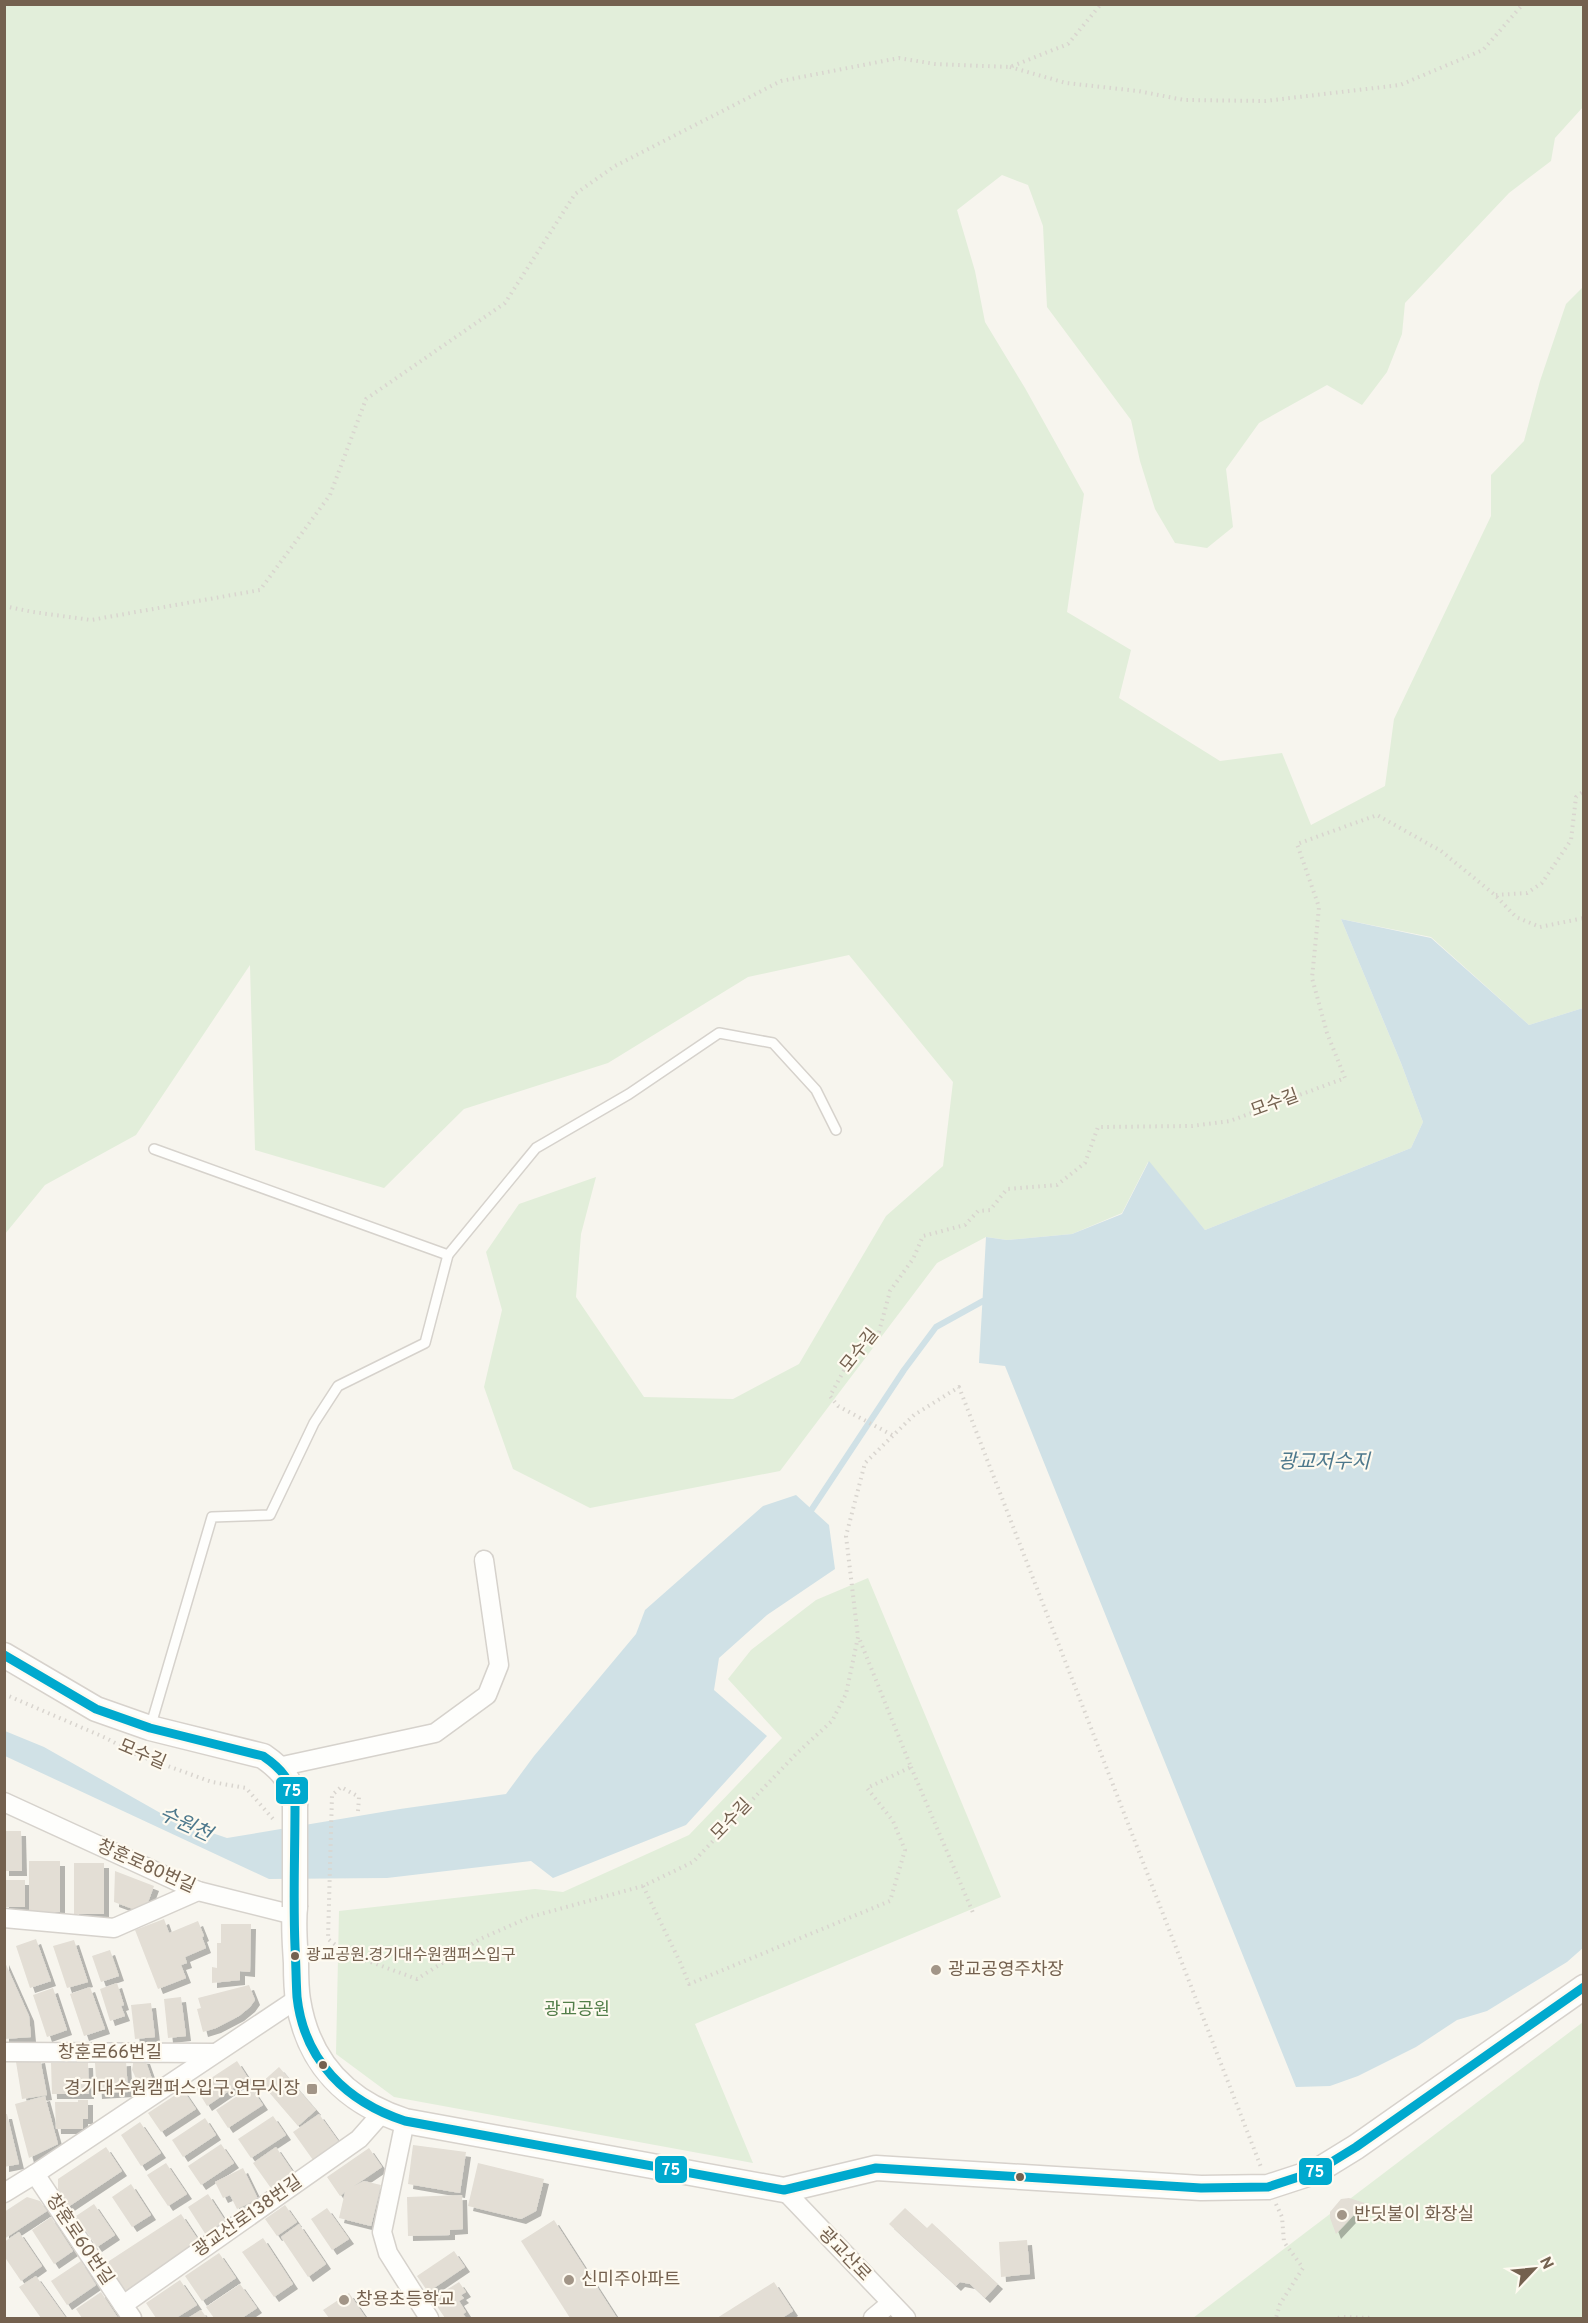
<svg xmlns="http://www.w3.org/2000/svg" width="1588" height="2323" font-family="Overpass,'Noto Sans KR',sans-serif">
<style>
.green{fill:#e2eeda}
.water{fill:#d0e1e6}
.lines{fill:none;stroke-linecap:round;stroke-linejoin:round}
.stream{stroke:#d0e1e6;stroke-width:6}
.building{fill:#e3ded5;filter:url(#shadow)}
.lane-casing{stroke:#d6d2cc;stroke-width:12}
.street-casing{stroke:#d6d2cc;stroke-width:21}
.secondary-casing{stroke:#d7d2cc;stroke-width:27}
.path{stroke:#d9d5cf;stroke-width:4;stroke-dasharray:1.5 4.5;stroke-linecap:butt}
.lane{stroke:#fefefc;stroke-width:9}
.street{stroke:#fefefc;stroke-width:18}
.secondary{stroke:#fefefc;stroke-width:24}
.secondary-bridge-casing{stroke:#d7d2cc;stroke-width:27;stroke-linecap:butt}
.secondary-bridge{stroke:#fefefc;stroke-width:24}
.bus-1-casing{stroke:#fefaf0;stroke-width:14}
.bus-1{stroke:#00a9ce;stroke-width:9}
.bus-dot{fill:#74614f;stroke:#fefaf0;stroke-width:2}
.poi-dot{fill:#a29587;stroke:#fefaf0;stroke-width:2}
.labels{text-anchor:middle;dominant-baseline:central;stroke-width:4.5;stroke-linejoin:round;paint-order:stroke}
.bus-label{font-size:16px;fill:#74614f;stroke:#fefaf0;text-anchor:start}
.street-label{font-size:18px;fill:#74614f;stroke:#fefaf0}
.poi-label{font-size:18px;fill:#74614f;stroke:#fefaf0;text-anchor:start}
.park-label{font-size:18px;fill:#537e4a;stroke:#fefaf0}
.water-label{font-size:20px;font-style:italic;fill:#4d788c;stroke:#fefaf0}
.line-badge{stroke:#fefaf0;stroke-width:2}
.badge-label{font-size:16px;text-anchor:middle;font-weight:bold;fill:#fff}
</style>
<defs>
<filter id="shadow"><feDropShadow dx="5" dy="5" stdDeviation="0" flood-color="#0004"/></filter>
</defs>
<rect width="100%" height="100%" fill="#f7f5ee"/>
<g class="green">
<path d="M5 5H1583V107L1555 138 1551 161 1509 193 1405 303 1402 334 1387 372 1362 405 1327 385 1259 423 1226 469 1233 527 1207 548 1175 543 1155 509 1140 461 1131 420 1047 307 1043 226 1028 185 1002 175 957 210 975 271 985 322 1025 388 1084 494 1067 612 1131 650 1119 698 1220 761 1282 753 1311 825 1385 786 1394 719 1491 516V475L1524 441 1540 381 1566 304 1583 287V1008L1529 1025 1431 937 1341 919 1401 1063 1423 1122 1411 1148 1205 1230 1148 1162 1122 1213 1072 1234 1007 1240 986 1237 937 1263 780 1471 590 1508 513 1469 484 1387 502 1310 486 1252 519 1204 596 1177 581 1234 576 1297 644 1397 733 1399 799 1364 886 1216 943 1166 953 1082 849 955 748 977 608 1063 464 1109 384 1188 255 1150 250 965 136 1135 45 1185 5 1234Z"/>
<path d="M868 1578 1001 1897 695 2024 753 2163 394 2097 336 2054 339 1911 535 1889 563 1892 689 1835 782 1738 728 1679 751 1650 816 1600Z"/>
<path d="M1583 2022V2318H1193Z"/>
</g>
<g class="water">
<path d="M1341 919 1431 938 1529 1025 1583 1008 1584 1947 1567 1962 1487 2011 1457 2020 1416 2047 1358 2076 1330 2086 1296 2087 1005 1366 979 1363 986 1237 1007 1240 1072 1234 1122 1214 1149 1161 1205 1230 1411 1148 1423 1122 1401 1063Z"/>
<path d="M796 1495 829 1525 835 1569 767 1615 719 1658 714 1690 767 1736 686 1825 553 1878 531 1861 387 1878 269 1879 5 1756V1731L44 1747 171 1819 227 1838 400 1809 506 1794 534 1756 636 1634 645 1610 763 1506Z"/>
</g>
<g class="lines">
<path class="stream" d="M812 1509 904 1370 936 1327 983 1301"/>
</g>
<g class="building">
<path d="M4 1831H21L22 1871H4Z"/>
<rect x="29" y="1861" width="31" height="51"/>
<rect x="74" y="1863" width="30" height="51"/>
<path d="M115 1871 154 1886 144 1913 114 1902Z"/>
<rect x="4" y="1880" width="21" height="27"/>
<path d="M164 1919 169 1933 198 1921 204 1936 202 1937 206 1948 185 1957 187 1963 181 1965 186 1978 158 1989 135 1930Z"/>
<path d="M221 1924H251L250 1972 240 1971V1980L212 1983V1967L217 1968V1943H221Z"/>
<path d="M36 1939 51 1981 30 1988 16 1946Z"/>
<path d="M74 1940 88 1982 67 1988 53 1946Z"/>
<path d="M110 1950 119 1976 101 1982 92 1956Z"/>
<path d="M4 1960 29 2016 31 2037 4 2039Z"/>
<path d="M117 1983 124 2005 121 2006 125 2016 110 2021 100 1989Z"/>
<path d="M249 1985 255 2000 250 2007 239 2016 216 2028 203 2032 197 2009 201 2008 198 1998Z"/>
<path d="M90 1987 105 2029 84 2036 70 1994Z"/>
<path d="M53 1988 67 2030 47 2037 33 1995Z"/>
<path d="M181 1997 186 2036 168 2038 164 1999Z"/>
<path d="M151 2003 155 2037 135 2039 131 2005Z"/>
<path d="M40 2058 47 2095 22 2099 16 2062Z"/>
<path d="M134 2058 145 2059 152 2079 140 2087 132 2070Z"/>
<path d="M126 2061 128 2092 97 2094 95 2063Z"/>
<path d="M237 2061 248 2078 207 2106 196 2088Z"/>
<path d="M51 2063H88L89 2094H52Z"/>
<path d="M279 2067 316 2110 298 2126 261 2083Z"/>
<path d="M251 2087 263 2105 228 2128 216 2110Z"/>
<path d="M183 2090 196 2109 161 2132 148 2113Z"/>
<path d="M45 2096 58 2144 29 2158 15 2104Z"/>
<path d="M78 2100H88V2119H83V2129H56L55 2102H78Z"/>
<path d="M4 2114H7L19 2164 4 2167Z"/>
<path d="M319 2114 339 2142 313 2160 293 2132Z"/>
<path d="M273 2116 286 2135 251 2158 238 2139Z"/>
<path d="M205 2118 216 2135 183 2157 172 2140Z"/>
<path d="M140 2122 161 2153 141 2166 121 2135Z"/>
<path d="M221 2144 234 2163 201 2185 188 2166Z"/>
<path d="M413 2145 466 2152 460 2193 408 2184Z"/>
<path d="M106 2147 122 2171 68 2207 58 2191V2179Z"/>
<path d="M276 2147 295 2175 273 2191 253 2163Z"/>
<path d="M369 2148 382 2167 354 2186 364 2181 381 2185 371 2226 339 2218 345 2192 340 2196 327 2177Z"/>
<path d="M166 2163 187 2194 168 2206 147 2175Z"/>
<path d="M478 2163 544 2179 536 2211 521 2219 468 2206Z"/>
<path d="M243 2168 258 2199 237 2209 230 2195 223 2198 215 2182Z"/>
<path d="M131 2184 151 2215 132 2227 112 2197Z"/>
<path d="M208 2194 226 2222 206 2235 188 2207Z"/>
<path d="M462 2195 463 2229 450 2230V2235L408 2236 407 2197Z"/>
<path d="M27 2197 40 2201 47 2211 4 2239V2212Z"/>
<path d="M1349 2198 1365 2203 1336 2234 1330 2218V2212L1341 2199Z"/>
<path d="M94 2204 115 2235 97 2247 76 2216Z"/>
<path d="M285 2205 297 2222 277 2236 265 2219Z"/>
<path d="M327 2208 349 2239 332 2250 311 2219Z"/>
<path d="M905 2208 927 2228 932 2223 998 2284 985 2298 970 2284 960 2282 956 2286 889 2224Z"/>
<path d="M181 2214 199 2241 125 2291 106 2263Z"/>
<path d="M51 2217 73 2251 54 2264 32 2230Z"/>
<path d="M554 2220 617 2318H570L521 2241Z"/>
<path d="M299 2224 326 2264 308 2277 281 2237Z"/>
<path d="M19 2232 42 2266 21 2281 4 2256V2242Z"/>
<path d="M263 2238 293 2284 274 2297 242 2252Z"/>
<path d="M1027 2240 1030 2274 1001 2277 999 2242Z"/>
<path d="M454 2251 465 2267 428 2292 417 2276Z"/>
<path d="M219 2253 236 2278 202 2301 185 2276Z"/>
<path d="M81 2261 96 2285 67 2305 51 2281Z"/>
<path d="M36 2276 66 2318H41L19 2287Z"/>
<path d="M180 2280 197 2305 176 2318H156L146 2303Z"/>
<path d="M459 2282 466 2292 461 2295 464 2298 459 2301 466 2312 463 2314 466 2318H445L432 2299Z"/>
<path d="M774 2282 793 2311 782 2318H717Z"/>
<path d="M240 2284 257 2308 242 2318H214L206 2307Z"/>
<path d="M101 2292 118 2318H82L76 2309Z"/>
<path d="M349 2293 366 2318H329L323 2310Z"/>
<path d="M201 2310 207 2318H188Z"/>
</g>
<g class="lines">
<defs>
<g id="lane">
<path d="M154 1149 448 1255"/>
<path d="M150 1728 212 1517 270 1515 314 1423 338 1386 425 1343 448 1255 536 1148 629 1094 719 1033 773 1043 816 1090 836 1130"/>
</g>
<g id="street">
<path d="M278 1767 435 1733 487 1695 499 1665 484 1560"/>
<path d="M4 1802 198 1891 294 1915"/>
<path d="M4 1918 114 1928 198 1891"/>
<path d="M4 2052 215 2053"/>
<path d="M405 2121 382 2232 388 2253 429 2318"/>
<path d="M35 2174 123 2305"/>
<path d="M784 2190 906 2318"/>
<path d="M4 2193 35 2174 297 1999"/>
<path d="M132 2318 123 2305 359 2139 382 2113"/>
<path d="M873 2318 891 2303"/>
</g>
<g id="secondary">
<path d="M4 1655 96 1709 150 1728 263 1756C282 1769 292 1781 295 1804"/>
<path d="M295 1907C293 1925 295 1945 296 1963 296 1975 296 1988 298 2000 308 2063 346 2102 405 2121L784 2190 876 2168 1201 2188 1268 2187 1317 2171 1356 2147 1584 1987"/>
</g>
</defs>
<use href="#lane" class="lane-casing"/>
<use href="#street" class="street-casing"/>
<use href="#secondary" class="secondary-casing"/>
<g class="path">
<path d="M1010 67 1066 83 1138 91 1184 100 1265 101 1400 85 1483 50 1523 4"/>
<path d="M4 606 33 612 91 620 260 590 330 495 366 399 505 303 575 194 615 166 781 81 899 58 935 64 1010 67 1068 44 1101 4"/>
<path d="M1496 895 1527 893 1542 883 1571 840 1576 797 1584 791"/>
<path d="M892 1435 838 1406 830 1396 848 1363 857 1349 879 1332 890 1291 913 1259 923 1236 965 1225 978 1211 990 1210 1007 1189 1057 1185 1085 1163 1098 1127 1192 1126 1230 1121 1345 1078 1327 1033 1312 978 1319 907 1297 844 1377 815 1441 851 1495 895 1516 917 1540 927 1584 918"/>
<path d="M4 1694 106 1738 137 1755 212 1782 246 1788 273 1819"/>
<path d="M911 1767 974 1915"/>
<path d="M358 1811 359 1797 341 1787 332 1795 328 1939 346 1953 417 1979 480 1939 530 1917 643 1886 693 1862 797 1753 832 1721 846 1694 858 1637 846 1536 865 1463 914 1415 959 1387 1261 2167"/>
<path d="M643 1886 680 1962 689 1984 890 1901 905 1850 893 1821 867 1788 911 1767 859 1638"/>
<path d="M1276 2204 1282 2217 1284 2242 1303 2268 1280 2304 1276 2318"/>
<path d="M1338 2318 1343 2317 1372 2318"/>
</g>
<use href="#lane" class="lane"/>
<use href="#street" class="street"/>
<use href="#secondary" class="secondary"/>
<defs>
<path id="secondary-bridge" d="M295 1907V1804"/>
</defs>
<use href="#secondary-bridge" class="secondary-bridge-casing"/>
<use href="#secondary-bridge" class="secondary-bridge"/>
<defs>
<path id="bus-1" d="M4 1655 96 1709 150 1728 263 1756C282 1769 292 1781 295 1804 295 1852 293 1899 295 1947 296 1963 296 1981 297 1997 304 2061 347 2102 405 2121L784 2190 876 2168 1201 2188 1268 2187 1317 2171 1356 2147 1584 1987"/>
</defs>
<use href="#bus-1" class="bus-1-casing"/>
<use href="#bus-1" class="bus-1"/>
</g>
<g class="bus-dot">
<circle cx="295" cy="1956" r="5"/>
<circle cx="323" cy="2065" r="5"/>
<circle cx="1020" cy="2177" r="5"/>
</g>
<g class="poi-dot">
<circle cx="936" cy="1970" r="6"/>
<rect x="306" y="2083" width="12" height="12" rx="3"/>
<circle cx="1342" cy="2215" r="6"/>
<circle cx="569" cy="2280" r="6"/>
<circle cx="344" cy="2300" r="6"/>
</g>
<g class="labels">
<g class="bus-label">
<text x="306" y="1956">광교공원.경기대수원캠퍼스입구</text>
</g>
<g class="street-label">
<text transform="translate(1275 1104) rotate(-20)">모수길</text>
<text transform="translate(860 1351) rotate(-52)">모수길</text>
<text transform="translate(142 1755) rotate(23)">모수길</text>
<text transform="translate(732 1820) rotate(-46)">모수길</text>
<text transform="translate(146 1867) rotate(24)">창훈로80번길</text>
<text x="110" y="2053">창훈로66번길</text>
<text transform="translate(248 2217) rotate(-35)">광교산로138번길</text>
<text transform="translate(79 2240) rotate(56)">창훈로60번길</text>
<text transform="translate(844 2255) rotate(46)">광교산로</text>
</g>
<g class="poi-label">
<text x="948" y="1970">광교공영주차장</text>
<text x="300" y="2089" text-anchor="end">경기대수원캠퍼스입구.연무시장</text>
<text x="1354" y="2215">반딧불이 화장실</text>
<text x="581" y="2280">신미주아파트</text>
<text x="356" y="2300">창용초등학교</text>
</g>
<g class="park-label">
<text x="577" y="2010">광교공원</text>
</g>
<g class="water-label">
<text x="1324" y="1463">광교저수지</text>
<text transform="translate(185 1825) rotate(25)">수원천</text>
</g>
</g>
<g class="line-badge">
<rect x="275" y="1776" width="34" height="29" rx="6" fill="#00a9ce"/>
<rect x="654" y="2155" width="34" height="29" rx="6" fill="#00a9ce"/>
<rect x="1298" y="2157" width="35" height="29" rx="6" fill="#00a9ce"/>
</g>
<g class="badge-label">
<text x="292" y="1796">75</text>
<text x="671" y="2175">75</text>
<text x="1315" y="2177">75</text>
</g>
<rect width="1588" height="2323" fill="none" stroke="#74614f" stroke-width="12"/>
<g transform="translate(1534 2269) rotate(64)" stroke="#fefaf0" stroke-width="4.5" paint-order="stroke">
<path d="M0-4.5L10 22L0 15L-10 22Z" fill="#74614f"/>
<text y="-9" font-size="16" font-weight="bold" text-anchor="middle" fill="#74614f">N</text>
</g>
</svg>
